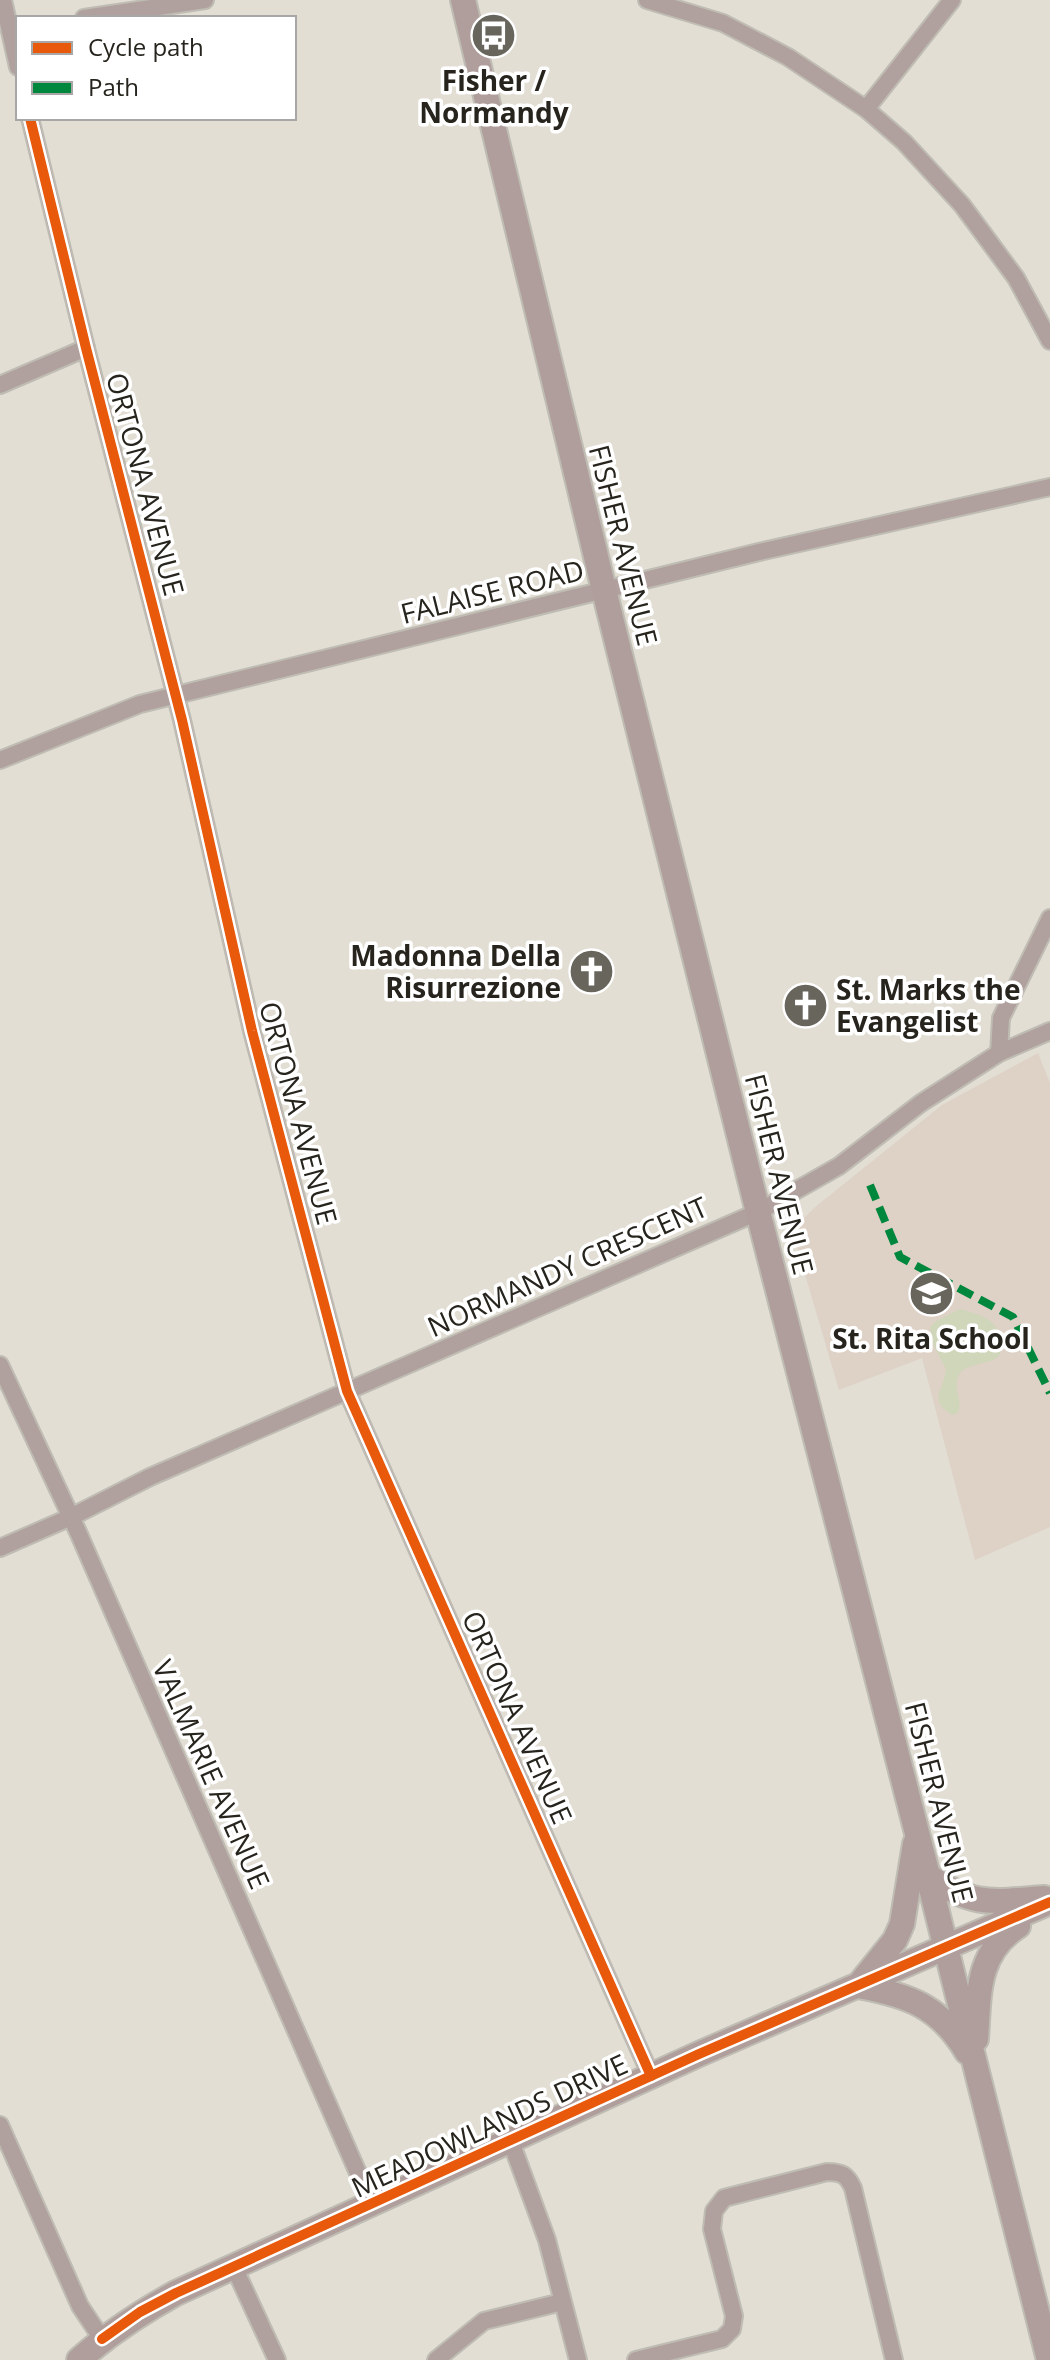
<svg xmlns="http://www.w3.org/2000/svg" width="1050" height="2360" font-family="'Open Sans',sans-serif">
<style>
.education{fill:#ded1c5}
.green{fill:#cfd6ba}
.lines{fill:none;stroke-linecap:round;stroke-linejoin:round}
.minor-casing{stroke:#bfbcb4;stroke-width:20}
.secondary-casing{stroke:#bfbcb4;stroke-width:28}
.minor{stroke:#b1a19e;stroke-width:16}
.secondary{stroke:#af9e9b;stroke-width:24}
.quiet{stroke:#00873e;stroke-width:8;stroke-dasharray:16 8;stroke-linecap:butt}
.cycleway-casing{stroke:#fff;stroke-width:15}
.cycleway{stroke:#e8590c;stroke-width:10}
.labels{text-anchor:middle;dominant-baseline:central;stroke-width:7;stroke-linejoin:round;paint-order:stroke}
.poi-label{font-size:28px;font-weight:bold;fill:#26241d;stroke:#fff}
.street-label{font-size:28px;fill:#26241d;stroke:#fff}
</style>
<rect width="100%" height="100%" fill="#e2ded4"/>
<path class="education" d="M1038 1053 1050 1083V1527L975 1560 922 1358 839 1390 792 1230 814 1208 942 1105Z"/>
<path class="green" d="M960 1309C977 1314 994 1317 1000 1335 1012 1373 967 1355 958 1377 953 1389 963 1401 958 1413L952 1415C927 1399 944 1391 946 1369L933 1344 930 1327 936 1321Z"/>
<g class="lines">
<defs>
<g id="minor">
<path d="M3 0 18 67"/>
<path d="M647 0 723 23 788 57 866 109 904 142 962 205 1016 278 1050 341"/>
<path d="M84 18 205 0"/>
<path d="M866 109 952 0"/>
<path d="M30 118 86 348 182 720 252 1031 347 1391 651 2076"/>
<path d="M0 385 86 348"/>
<path d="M0 760 140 704 759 552 1050 487"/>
<path d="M999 1053 1001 1018 1050 918"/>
<path d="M0 1365 78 1532 372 2205"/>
<path d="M0 1548 71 1517 150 1477 758 1212 839 1166 921 1103 999 1053 1050 1031"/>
<path d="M0 2125 80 2306 102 2339"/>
<path d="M511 2142 547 2240 578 2360"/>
<path d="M234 2267 277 2360"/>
<path d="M436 2360 484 2321 562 2302"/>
<path d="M636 2360 722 2339 732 2329 734 2316 712 2229 714 2211 724 2198 827 2172C842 2172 847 2175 853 2188L894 2360"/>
</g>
<g id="secondary">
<path d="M463 0 604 590 758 1212 928 1876 1049 2360"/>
<path d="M928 1876C975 1907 990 1902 1044 1898"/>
<path d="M862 1981 895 1940 902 1924 915 1844"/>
<path d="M858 1986C908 1995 940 2006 967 2052"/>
<path d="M976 2039C979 1994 976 1953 1018 1926"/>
<path d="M79 2360C109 2333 140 2313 176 2293L699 2054 1050 1902"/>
</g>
</defs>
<use href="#minor" class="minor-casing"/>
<use href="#secondary" class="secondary-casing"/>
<use href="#minor" class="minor"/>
<use href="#secondary" class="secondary"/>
<path class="quiet" d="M870 1185 900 1257 1013 1317 1050 1393"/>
<defs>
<g id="cycleway">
<path d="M30 118 86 348 182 720 252 1031 347 1391 651 2076"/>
<path d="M102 2339 140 2312 176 2293 699 2054 1050 1902"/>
</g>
</defs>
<use href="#cycleway" class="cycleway-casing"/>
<use href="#cycleway" class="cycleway"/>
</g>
<defs>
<symbol id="bus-disc" viewBox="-11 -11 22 22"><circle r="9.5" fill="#68655d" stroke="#fff"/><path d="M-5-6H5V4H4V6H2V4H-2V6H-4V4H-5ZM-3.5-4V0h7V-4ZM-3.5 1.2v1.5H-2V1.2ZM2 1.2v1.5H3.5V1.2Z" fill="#fff"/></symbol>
<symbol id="church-disc" viewBox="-11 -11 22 22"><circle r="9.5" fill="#68655d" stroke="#fff"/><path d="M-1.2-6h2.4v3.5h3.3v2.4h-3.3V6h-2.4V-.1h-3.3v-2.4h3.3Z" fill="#fff"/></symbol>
<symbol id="school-disc" viewBox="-11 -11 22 22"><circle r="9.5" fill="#68655d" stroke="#fff"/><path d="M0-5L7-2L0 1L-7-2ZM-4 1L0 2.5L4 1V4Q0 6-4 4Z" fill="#fff"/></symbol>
</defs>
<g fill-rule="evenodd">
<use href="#bus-disc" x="468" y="10" width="51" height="51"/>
<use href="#church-disc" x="566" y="946" width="51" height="51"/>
<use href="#church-disc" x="780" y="980" width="51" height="51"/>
<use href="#school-disc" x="906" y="1268" width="51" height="51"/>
</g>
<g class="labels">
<g class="poi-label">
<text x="494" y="80">Fisher /<tspan x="494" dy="32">Normandy</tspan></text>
<text x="561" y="955" text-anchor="end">Madonna Della<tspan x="561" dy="32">Risurrezione</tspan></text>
<text x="836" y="989" text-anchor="start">St. Marks the<tspan x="836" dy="32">Evangelist</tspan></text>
<text x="931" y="1338">St. Rita School</text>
</g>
<g class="street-label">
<text transform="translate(146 484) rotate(75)">ORTONA AVENUE</text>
<text transform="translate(624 545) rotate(76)">FISHER AVENUE</text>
<text transform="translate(492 591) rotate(-14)">FALAISE ROAD</text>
<text transform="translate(299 1113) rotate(75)">ORTONA AVENUE</text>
<text transform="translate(780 1174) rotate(76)">FISHER AVENUE</text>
<text transform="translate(567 1266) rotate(-24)">NORMANDY CRESCENT</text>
<text transform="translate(518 1717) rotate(66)">ORTONA AVENUE</text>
<text transform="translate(212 1774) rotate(66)">VALMARIE AVENUE</text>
<text transform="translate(940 1802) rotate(76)">FISHER AVENUE</text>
<text transform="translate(489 2125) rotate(-25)">MEADOWLANDS DRIVE</text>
</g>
</g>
<rect x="16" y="16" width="280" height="104" fill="#ffffff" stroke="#a8a7a5" stroke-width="2"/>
<rect x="32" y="42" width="40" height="12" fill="#e8590c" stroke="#a8a7a5" stroke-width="2"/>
<text x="88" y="56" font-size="24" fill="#26241d">Cycle path</text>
<rect x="32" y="82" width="40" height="12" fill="#00873e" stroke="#a8a7a5" stroke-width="2"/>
<text x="88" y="96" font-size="24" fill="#26241d">Path</text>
</svg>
